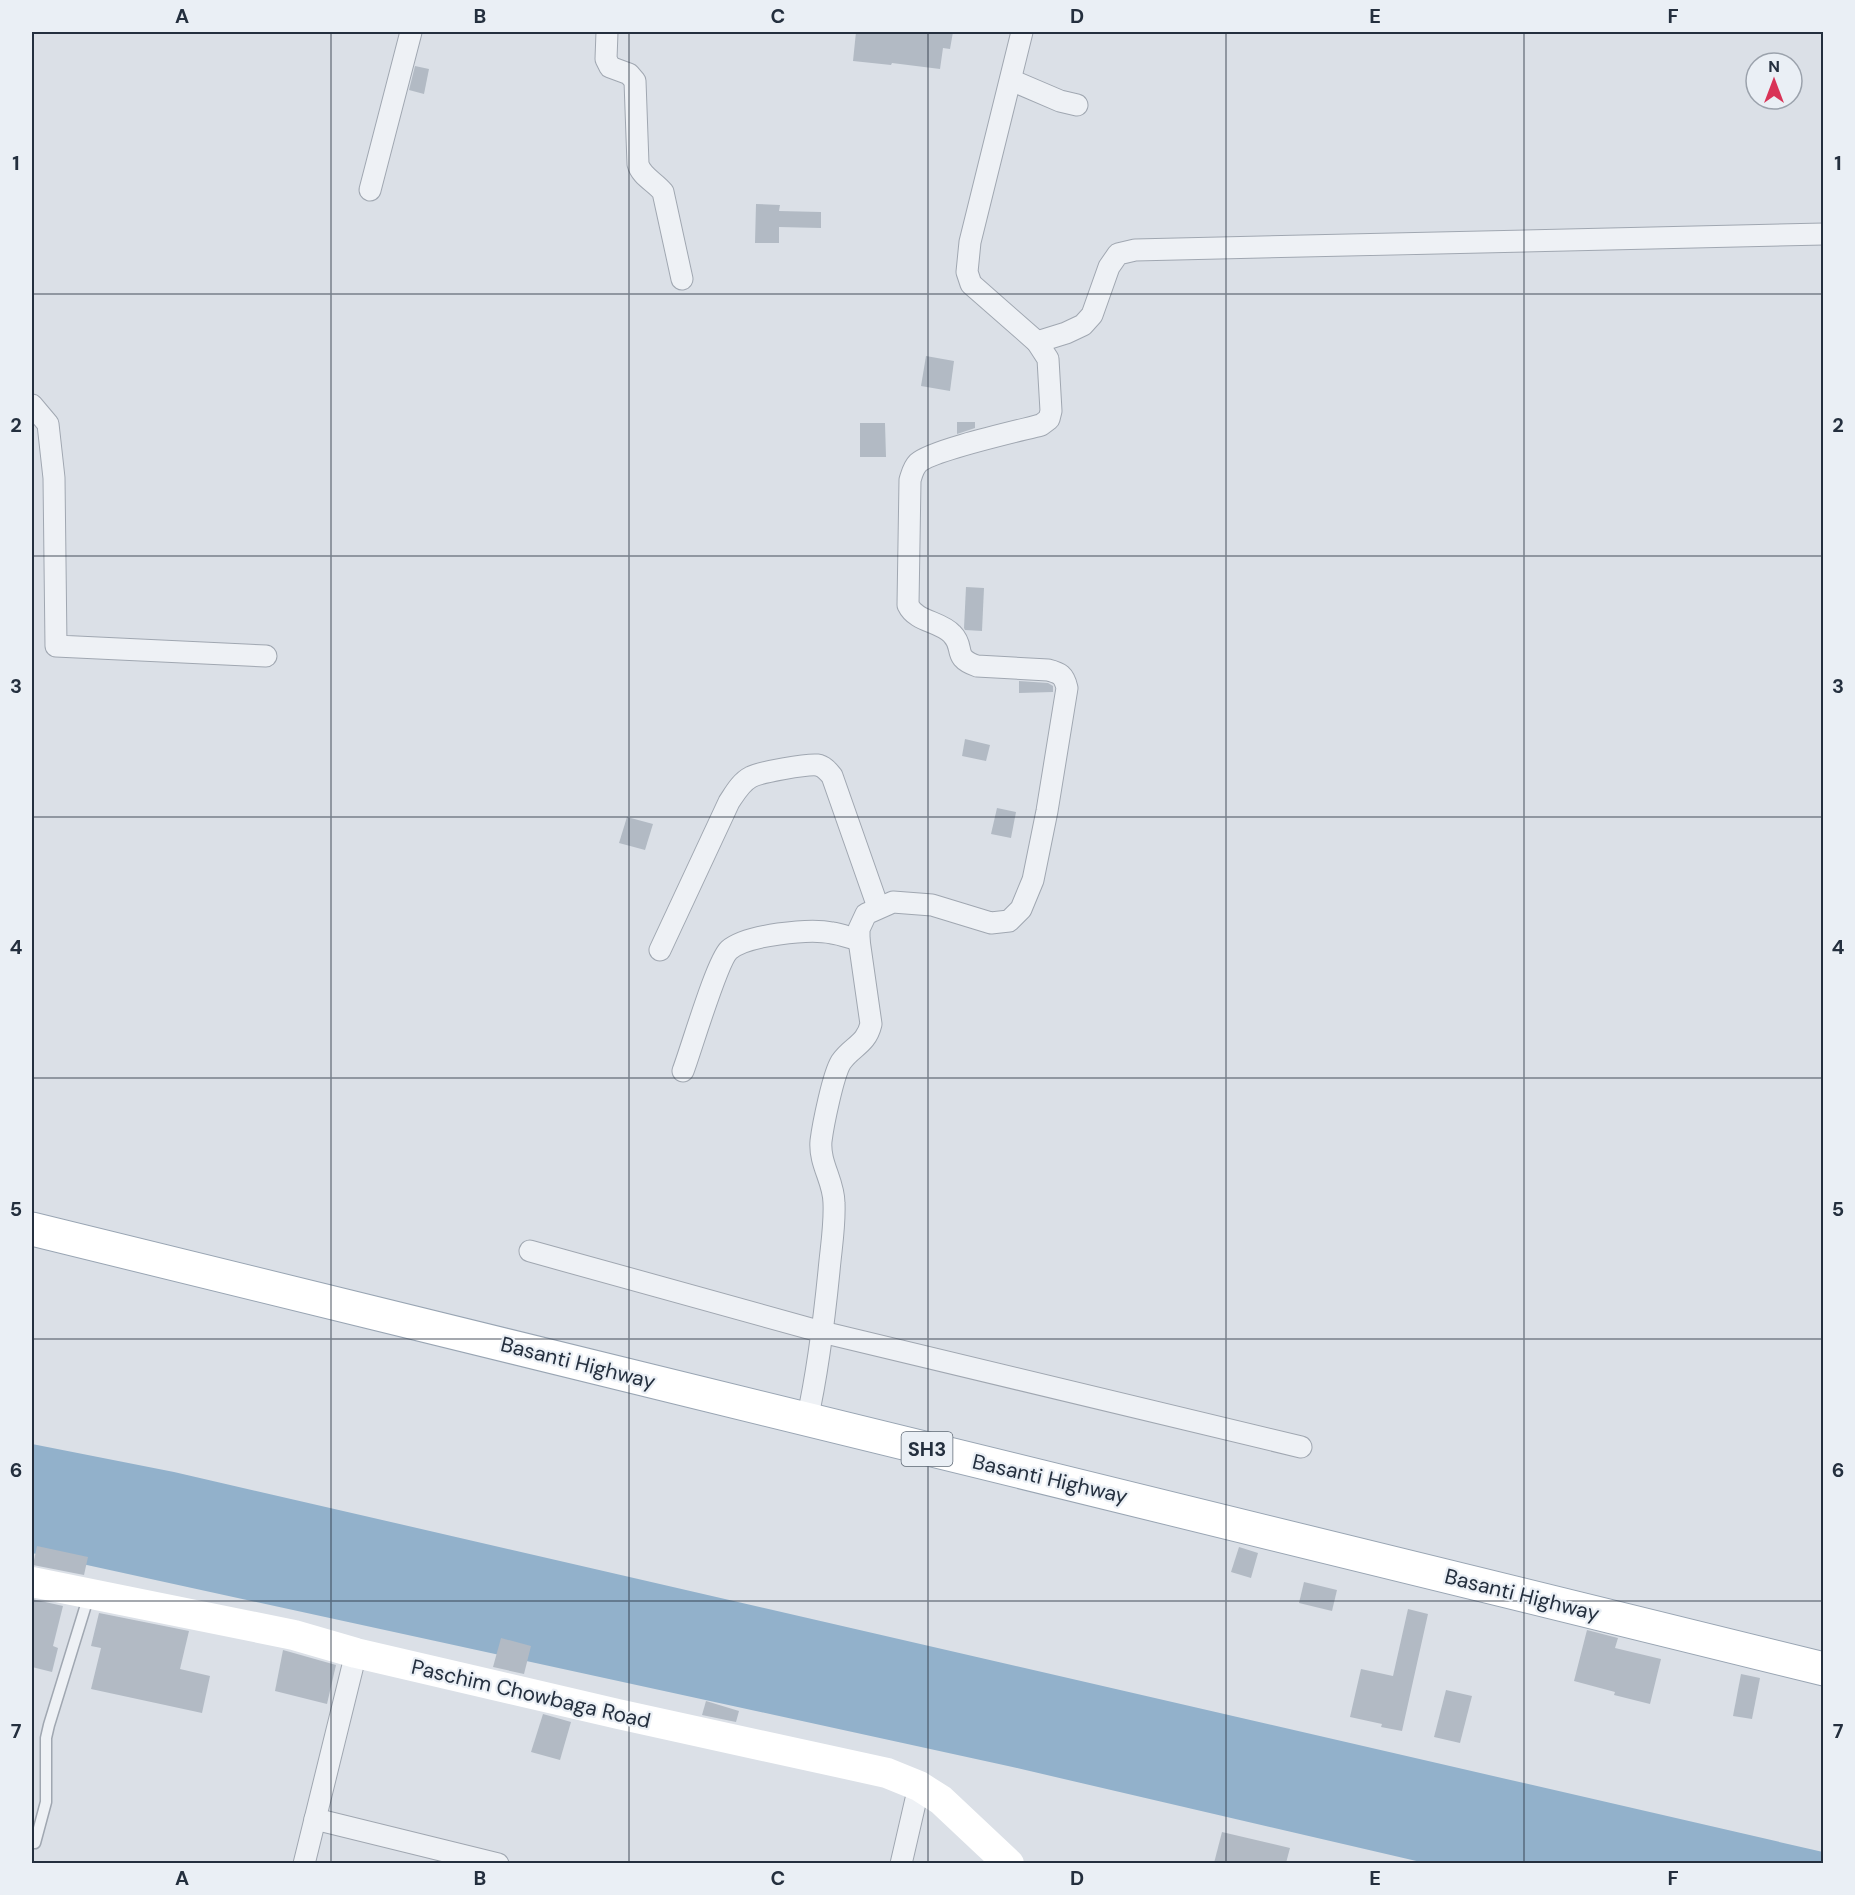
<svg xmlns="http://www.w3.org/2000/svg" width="1855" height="1895" font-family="'DM Sans',sans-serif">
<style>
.water{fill:#92b1cb}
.building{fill:#b2bac4}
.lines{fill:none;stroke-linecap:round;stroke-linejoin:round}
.lane-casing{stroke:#a0a7b1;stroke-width:13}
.street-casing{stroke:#a0a7b1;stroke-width:23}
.primary-casing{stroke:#99a5b3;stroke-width:35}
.lane{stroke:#eef1f5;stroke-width:10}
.street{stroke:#eef1f5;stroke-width:21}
.secondary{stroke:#fff;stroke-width:30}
.primary{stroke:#fff;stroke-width:33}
.grid{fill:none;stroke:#242f3e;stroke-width:1.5;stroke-opacity:0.55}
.labels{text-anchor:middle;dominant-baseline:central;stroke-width:4.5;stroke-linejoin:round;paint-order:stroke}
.shield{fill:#eaeff5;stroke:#5f6975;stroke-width:1.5}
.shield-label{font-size:20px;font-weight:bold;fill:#242f3e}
.street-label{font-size:21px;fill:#242f3e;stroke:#eaeff5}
.neatline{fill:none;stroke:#242f3e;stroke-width:2}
.grid-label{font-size:20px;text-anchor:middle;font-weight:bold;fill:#242f3e}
</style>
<rect width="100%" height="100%" fill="#dbe0e7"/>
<path class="water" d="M32 1444 174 1472 1823 1852V1863H1425L1008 1766 32 1553Z"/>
<g class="building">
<path d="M856 32H953L950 49 943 48 940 69 892 63 891 65 853 61Z"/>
<path d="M415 66 429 69 424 94 409 90Z"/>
<path d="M756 204 780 205 779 211 821 212V228L779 227V243H755Z"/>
<path d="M926 356 954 361 950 391 921 386Z"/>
<path d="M957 422H975V428L957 434Z"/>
<path d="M860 423H885L886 457H860Z"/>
<path d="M966 587 984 588 982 631 965 630 964 628Z"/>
<path d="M1019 681 1048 683 1053 686V692L1019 693Z"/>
<path d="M965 739 990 745 986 761 962 756Z"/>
<path d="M997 808 1016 812 1011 838 991 834Z"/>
<path d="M627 817 653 824 645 850 619 843Z"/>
<path d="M37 1546 88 1557 84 1575 33 1565Z"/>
<path d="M1239 1547 1258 1553 1251 1578 1231 1572Z"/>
<path d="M1304 1582 1337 1590 1332 1611 1299 1603Z"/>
<path d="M32 1599 63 1606 53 1646 58 1648 52 1672 32 1667Z"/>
<path d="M1408 1609 1428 1614 1402 1731 1381 1727 1382 1724 1350 1717 1361 1669 1393 1676Z"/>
<path d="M99 1613 189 1631 180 1669 210 1676 202 1713 91 1689 101 1648 91 1646Z"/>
<path d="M1587 1630 1618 1638 1615 1648 1661 1659 1650 1704 1614 1695 1615 1692 1574 1681Z"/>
<path d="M501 1638 531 1646 524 1674 493 1667Z"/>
<path d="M283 1650 336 1665 327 1704 275 1691Z"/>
<path d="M1741 1674 1760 1678 1752 1719 1733 1716Z"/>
<path d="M1446 1690 1472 1696 1460 1743 1434 1737Z"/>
<path d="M706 1701 739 1711 736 1722 702 1715Z"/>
<path d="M543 1714 571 1722 560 1760 531 1752Z"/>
<path d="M1222 1832 1290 1848 1286 1863H1214Z"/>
</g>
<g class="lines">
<defs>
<path id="lane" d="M35 1843 46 1802V1738L49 1725 89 1595"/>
<g id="street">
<path d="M607 32 606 59 610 67 629 74 635 81 638 164C641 176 655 182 663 192L682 279"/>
<path d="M1011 80 1060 101 1077 105"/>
<path d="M370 190 411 32"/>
<path d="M1037 342 1066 333 1083 325 1092 315 1109 267 1118 254 1135 250 1824 234"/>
<path d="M32 405 48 424 54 478 56 646 266 656"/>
<path d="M660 950 729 802C735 793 741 782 751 777 760 772 807 764 817 765 824 766 828 771 832 776L878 907"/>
<path d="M683 1071C691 1050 717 961 729 950 746 935 810 928 832 933 841 934 850 938 859 940"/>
<path d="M530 1251 822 1332 1301 1447"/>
<path d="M807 1420C818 1371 824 1321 829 1271 831 1248 835 1226 834 1203 834 1181 819 1164 821 1141 823 1125 833 1075 841 1062 852 1046 866 1045 871 1024L859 940V929L866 914 893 902 932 905 991 923 1009 921 1021 909 1033 880 1047 811 1067 688C1064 675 1060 673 1048 670L977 666C951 657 966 648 952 634 940 621 916 622 908 605L910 480C912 474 913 468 918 463 932 450 1018 431 1041 425L1049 419 1051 411 1048 359 1037 342 971 284 967 272 970 242 1022 32"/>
<path d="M315 1819 498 1864"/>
<path d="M304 1864 356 1653"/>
<path d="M901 1864 919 1786"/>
</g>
<path id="primary" d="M32 1229 1824 1669"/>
</defs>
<use href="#lane" class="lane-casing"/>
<use href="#street" class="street-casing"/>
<use href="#primary" class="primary-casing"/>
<use href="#lane" class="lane"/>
<use href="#street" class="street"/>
<path class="secondary" d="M32 1582 294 1635 356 1653 618 1714 887 1773 919 1786 941 1800 1009 1864"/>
<use href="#primary" class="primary"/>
</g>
<path class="grid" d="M331 32V1864M629 32V1864M928 32V1864M1226 32V1864M1524 32V1864M32 294H1824M32 556H1824M32 817H1824M32 1078H1824M32 1339H1824M32 1601H1824"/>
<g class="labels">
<rect class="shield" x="901.5" y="1432" width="51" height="34" rx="4.5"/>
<g class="shield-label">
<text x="927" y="1449">SH3</text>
</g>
<g class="street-label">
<text transform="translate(578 1363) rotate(14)">Basanti Highway</text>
<text transform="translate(1050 1479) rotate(13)">Basanti Highway</text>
<text transform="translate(1522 1595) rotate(14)">Basanti Highway</text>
<text transform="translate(531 1694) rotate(13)">Paschim Chowbaga Road</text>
</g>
</g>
<rect width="1855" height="1895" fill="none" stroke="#eaeff5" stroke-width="66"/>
<g transform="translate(1774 81)"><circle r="28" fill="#eaeff5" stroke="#9ba2ac" stroke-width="1.5"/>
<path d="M0-4.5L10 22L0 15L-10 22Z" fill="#d93357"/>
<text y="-9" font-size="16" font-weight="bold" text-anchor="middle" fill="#242f3e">N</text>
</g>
<rect x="33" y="33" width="1789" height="1829" class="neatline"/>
<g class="grid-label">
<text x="182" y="23">A</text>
<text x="480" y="23">B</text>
<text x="778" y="23">C</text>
<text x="1077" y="23">D</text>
<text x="1375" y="23">E</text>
<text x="1673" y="23">F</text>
<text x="16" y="170">1</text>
<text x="1838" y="170">1</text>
<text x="16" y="432">2</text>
<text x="1838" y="432">2</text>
<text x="16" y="693">3</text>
<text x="1838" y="693">3</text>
<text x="16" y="954">4</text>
<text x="1838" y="954">4</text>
<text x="16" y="1216">5</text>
<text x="1838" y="1216">5</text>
<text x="16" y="1477">6</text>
<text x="1838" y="1477">6</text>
<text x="16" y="1738">7</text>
<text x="1838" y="1738">7</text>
<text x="182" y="1885">A</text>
<text x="480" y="1885">B</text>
<text x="778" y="1885">C</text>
<text x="1077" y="1885">D</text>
<text x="1375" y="1885">E</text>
<text x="1673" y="1885">F</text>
</g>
</svg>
